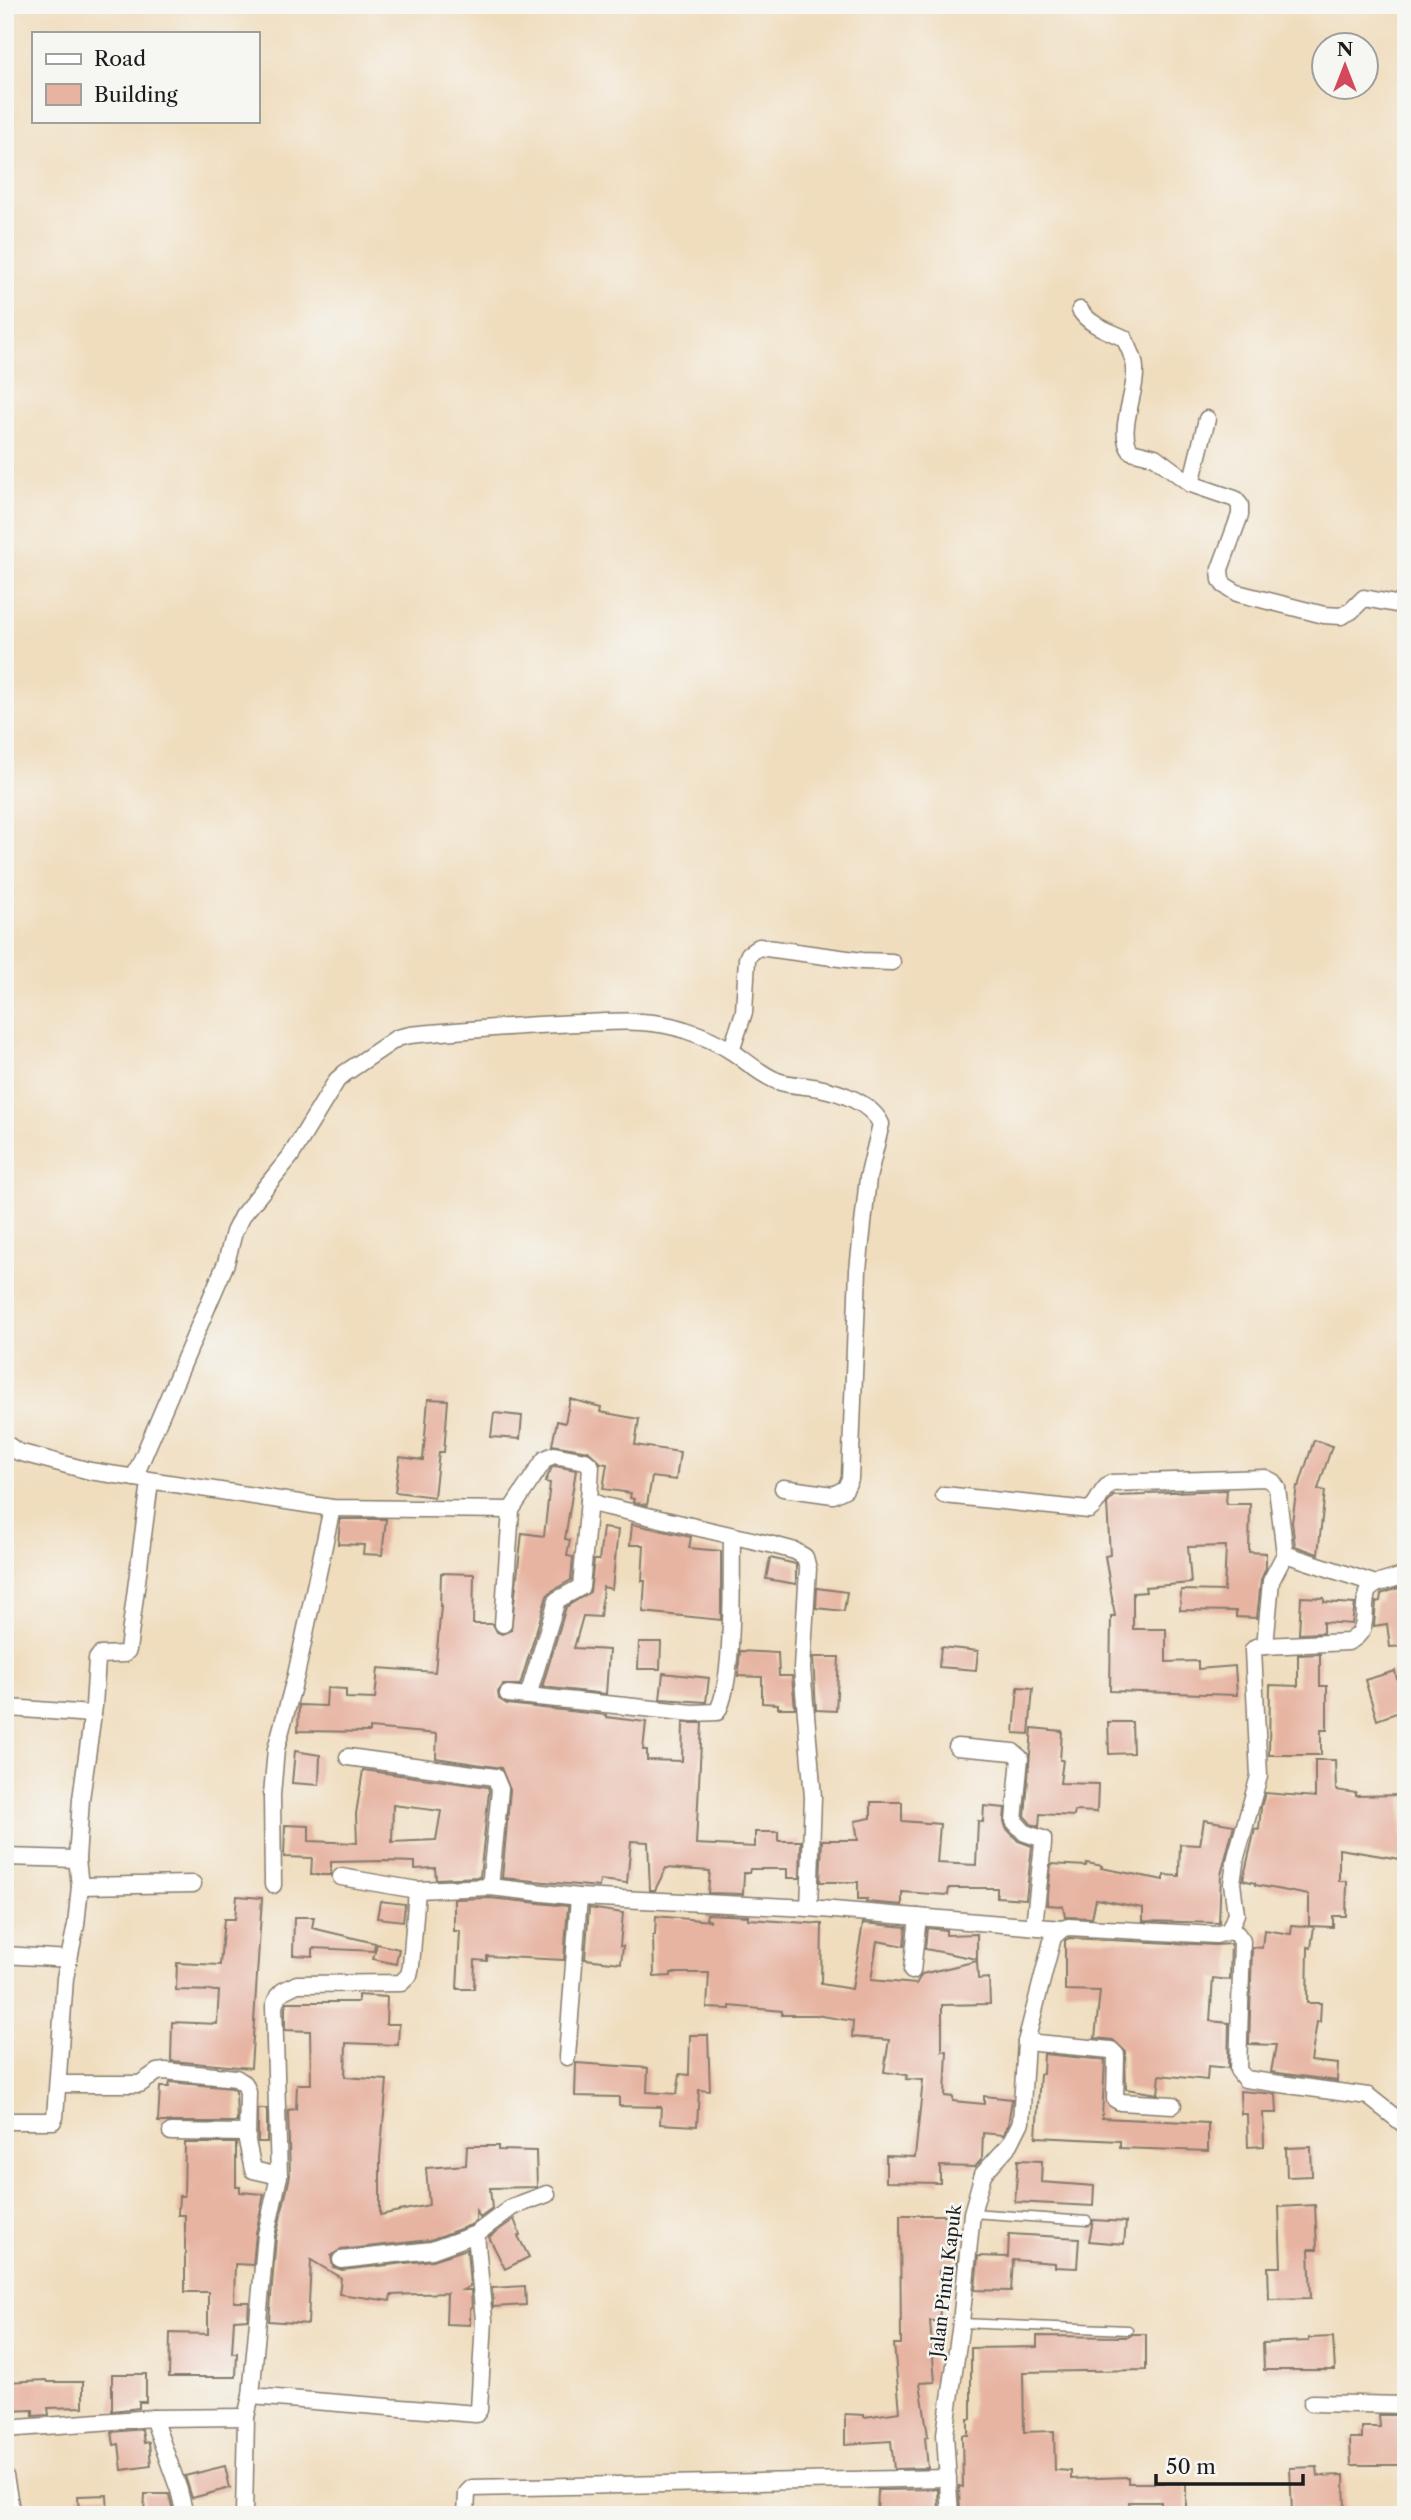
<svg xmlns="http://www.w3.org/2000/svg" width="1411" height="2520" font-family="'Libre Caslon Text',serif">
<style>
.building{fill:#e7b4a2;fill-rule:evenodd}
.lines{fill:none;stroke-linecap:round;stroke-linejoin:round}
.lane-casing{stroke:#867c6d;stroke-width:11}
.street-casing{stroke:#867c6d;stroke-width:19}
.lane{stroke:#fff;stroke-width:8}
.street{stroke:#fff;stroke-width:16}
.labels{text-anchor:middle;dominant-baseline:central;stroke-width:5;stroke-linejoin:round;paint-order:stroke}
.street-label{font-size:18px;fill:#1c1c1c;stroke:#f6f6f2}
</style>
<rect width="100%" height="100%" fill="#f6f6f2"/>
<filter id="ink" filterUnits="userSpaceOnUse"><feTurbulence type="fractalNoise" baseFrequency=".0143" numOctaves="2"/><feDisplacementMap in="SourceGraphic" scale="14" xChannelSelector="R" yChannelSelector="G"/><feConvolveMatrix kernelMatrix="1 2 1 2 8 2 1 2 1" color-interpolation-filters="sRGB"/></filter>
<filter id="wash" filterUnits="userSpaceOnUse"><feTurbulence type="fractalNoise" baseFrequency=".00686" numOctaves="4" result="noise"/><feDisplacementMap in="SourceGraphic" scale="28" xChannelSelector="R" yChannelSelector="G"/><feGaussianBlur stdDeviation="1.57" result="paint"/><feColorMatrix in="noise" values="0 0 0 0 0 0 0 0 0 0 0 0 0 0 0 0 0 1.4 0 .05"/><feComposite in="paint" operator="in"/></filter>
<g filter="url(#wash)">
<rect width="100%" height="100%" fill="#f0ddbe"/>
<g id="blocks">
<g class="building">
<path d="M428 1399 448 1400 444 1452H439L434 1497 395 1492 400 1457 423 1460Z"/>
<path d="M570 1399 601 1407 600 1412 639 1419 635 1445 680 1452 676 1480 652 1477 647 1505 633 1502 634 1499 630 1498 631 1493 603 1489 607 1464 601 1463 588 1451 552 1445 557 1421 565 1423Z"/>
<path d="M494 1413 522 1416 520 1439 491 1437Z"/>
<path d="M1314 1440 1332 1446 1318 1489 1325 1491 1318 1554 1295 1546 1292 1522 1297 1486H1299Z"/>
<path d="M555 1466 576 1470 565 1539 570 1540 567 1556 573 1557 571 1580 552 1591 547 1596 520 1685H503L498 1692 499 1699 507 1704 606 1715V1717L646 1722 643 1750H647V1760L682 1761 683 1723H702L696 1844 755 1847V1832H778V1841H801L800 1878H787V1869H750L749 1873H744L743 1894 708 1893 710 1871 666 1868 655 1890H650L648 1842 631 1841 627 1883 600 1880 599 1887 502 1878 510 1790 501 1768 436 1758 437 1734 370 1728V1732L298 1731 299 1705 326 1706 327 1688 346 1689V1698L375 1699 378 1668 435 1672 441 1606H440L441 1573 474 1574 473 1624H493L497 1632 502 1634 511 1630 522 1533 544 1536 550 1483 545 1482 552 1467Z"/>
<path d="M1227 1490 1226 1504H1250L1249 1552 1266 1553V1568L1261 1580 1257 1618 1236 1617V1611L1180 1610 1181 1590 1224 1591 1226 1546 1188 1547 1191 1583 1145 1587 1146 1592 1133 1593V1629H1166V1662L1198 1661V1669L1235 1666 1237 1695 1110 1691 1111 1616H1115L1105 1556 1110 1555 1107 1504 1111 1499 1113 1496 1146 1495V1493Z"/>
<path d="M340 1519H386L382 1555 363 1554 364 1545 338 1544Z"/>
<path d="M632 1524 691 1537 689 1548 721 1551V1620L643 1612 645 1581H642L644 1545H630Z"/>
<path d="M603 1528 618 1530 612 1589 603 1587 600 1617 583 1616 574 1648 609 1650 606 1694 542 1687 566 1607 590 1592 594 1560H599Z"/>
<path d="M770 1558 796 1564V1584L766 1579Z"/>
<path d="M1401 1587 1406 1624V1646L1390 1647 1387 1624 1374 1626 1376 1602 1380 1601 1381 1594Z"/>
<path d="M817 1588 847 1592 844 1611 816 1608Z"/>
<path d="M1301 1597 1324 1598V1602L1355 1604 1352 1624 1323 1622V1633L1299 1634Z"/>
<path d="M639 1642H661L660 1669H638Z"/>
<path d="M941 1647 978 1651 976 1670 939 1667Z"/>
<path d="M740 1651 778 1653 779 1676H792L795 1708H778V1704L762 1703V1677L738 1676Z"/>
<path d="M1320 1654V1686H1327V1730H1321V1755H1269L1270 1685 1298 1686V1655Z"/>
<path d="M813 1657H839L836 1711 816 1710Z"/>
<path d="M1395 1671 1397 1679 1406 1677V1696L1401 1698 1405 1710 1377 1720 1365 1680Z"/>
<path d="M663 1673 709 1678 706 1702 660 1699Z"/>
<path d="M1018 1687 1033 1688 1029 1734 1014 1733Z"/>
<path d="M1108 1722H1132L1133 1753 1109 1754Z"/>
<path d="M1032 1728 1062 1731 1060 1760H1063L1060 1783 1098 1784 1097 1812 1075 1811 1074 1816 1040 1814 1039 1827 1031 1824 1025 1817Z"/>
<path d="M295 1751 320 1755 319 1785 292 1783Z"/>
<path d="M1315 1760H1335L1336 1790 1356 1793V1796L1402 1795V1836H1406V1860L1339 1849V1881H1347L1346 1916H1333V1927L1309 1926V1895L1255 1885V1883L1243 1880 1255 1829 1259 1830 1261 1807 1265 1793 1315 1797Z"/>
<path d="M363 1770 488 1787 489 1791 480 1877 436 1879 435 1868 415 1869V1862L384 1861 331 1862V1875H311L312 1858 284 1857 285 1825 309 1826V1841L357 1843 356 1814ZM393 1805 441 1811 436 1840 392 1842Z"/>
<path d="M871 1802H902V1821L940 1824 937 1863 976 1865 978 1821 983 1822 984 1806 1005 1808 1004 1821 1006 1828 1018 1841 1032 1846 1026 1899 997 1897V1888H949L948 1895 902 1892V1905L866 1902 867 1899H858V1882H820L822 1840H858L855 1821 871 1818Z"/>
<path d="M1204 1820 1234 1825 1221 1875 1219 1923 1143 1921V1908L1096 1899 1092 1918 1065 1917 1063 1906 1047 1905 1051 1864 1086 1866 1087 1863 1102 1866 1101 1868 1164 1880V1875L1179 1876 1180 1844 1200 1845Z"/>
<path d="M237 1896 262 1898 251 2068 171 2061 172 2022 217 2024 219 1991 176 1990 177 1963 220 1965 224 1919H235Z"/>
<path d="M490 1898 568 1906 564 1960 487 1956V1961L475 1960 474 1989H457L460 1931H454V1899Z"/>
<path d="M380 1901 405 1904 403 1921 377 1918Z"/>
<path d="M589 1908 623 1913 620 1946H623L621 1963 585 1959Z"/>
<path d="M707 1914 748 1916V1919L822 1924 821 1984 852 1989 863 1923 906 1927 904 1946 877 1941 871 1980 916 1984 922 1974 977 1961 978 1979 989 1978 990 2004 942 2005V2051H947L945 2096 953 2097V2101L984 2104V2096L1012 2099 1008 2125 1003 2135 983 2133 982 2159 975 2167 940 2166V2183L886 2182V2156L915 2157 923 2080 906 2079 907 2075 884 2072 889 2040 852 2037 853 2021 816 2015H782V2011L730 2006V2009L707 2008 709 1973H671V1976L654 1977 653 1935H655L656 1916 711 1921 706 1919Z"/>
<path d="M294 1917H314L312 1928 375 1943 374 1951 313 1948V1956L293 1955Z"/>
<path d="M1292 1925 1314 1927 1311 1948 1308 1947 1307 2003H1321L1320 2022H1317L1311 2061 1338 2064 1337 2081 1271 2072 1276 2045 1249 2044 1252 1947 1262 1948 1264 1930 1291 1934Z"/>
<path d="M927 1928 946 1930V1935L977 1934V1959L925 1949Z"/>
<path d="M1069 1938 1215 1945 1231 1944 1230 1980 1213 1978 1210 2021 1229 2023 1228 2068 1208 2066 1207 2080 1160 2075 1158 2094 1126 2089 1125 2051 1113 2040 1095 2038 1100 1991 1065 1990V1940Z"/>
<path d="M377 1944 399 1949 396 1964 373 1959Z"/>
<path d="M358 1995 387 1997 386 2024H399L398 2045 346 2043 345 2077 387 2080 380 2158V2215L429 2205 426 2168 466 2165 467 2146H498V2150L536 2151 537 2187 490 2188 492 2209 480 2218 476 2211V2221L471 2225 430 2240 340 2250 331 2256 333 2267 342 2270 433 2260 467 2249 470 2286 463 2290H471L472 2308 470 2309V2325L446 2324 447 2293 391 2295 390 2301 339 2294 341 2278 311 2260 308 2324 269 2321 276 2237 290 2176 288 2110 296 2109 297 2084H311L310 2031 285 2030V2008L287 2002H358Z"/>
<path d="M690 2035H708L710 2091 699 2090 697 2126 660 2124 661 2107 619 2106V2097L575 2096 576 2063 648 2068 647 2092 677 2094 680 2074 689 2075Z"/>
<path d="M1044 2054 1105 2060 1102 2118 1208 2123V2151L1120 2148V2141L1036 2137 1040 2074H1043Z"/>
<path d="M170 2082 232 2088 236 2091 237 2122H158L160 2087H169Z"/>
<path d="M1240 2091 1276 2094 1277 2113H1263L1264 2146 1248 2147 1247 2114H1241Z"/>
<rect x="258" y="2109" width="9" height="33"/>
<path d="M185 2143H236V2187H240V2192L264 2194 256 2233 253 2265 235 2264 234 2302H249L248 2319 234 2320 232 2353H237L236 2377H169L170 2333 208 2334V2292H185V2215H178L179 2196H184Z"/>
<path d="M1311 2147 1312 2176 1287 2177 1286 2148Z"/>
<path d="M1018 2160 1042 2161 1041 2182 1094 2186 1093 2206 1015 2202Z"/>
<path d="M1315 2205 1317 2249H1309L1311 2298 1269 2299 1268 2267H1281L1279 2207Z"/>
<path d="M900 2215H952V2255H957L956 2271H939L940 2321H930L935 2382 920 2383 928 2436 925 2437 928 2468 894 2469 891 2441 845 2444V2414L864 2415V2417L900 2412 894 2344H901Z"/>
<path d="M514 2219 520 2235 518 2236 529 2257 505 2269 489 2237Z"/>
<path d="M1093 2220 1126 2222 1124 2244 1089 2241Z"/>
<path d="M1009 2234 1079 2238 1077 2268 1055 2267V2263L1013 2260 1011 2291 975 2290 978 2256 1008 2257Z"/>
<path d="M525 2286 526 2305 493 2307 492 2288Z"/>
<path d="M1133 2334H1146V2370L1023 2372 1024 2432 1054 2431 1055 2470 1071 2471V2479L1128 2477V2483H1186V2513H1161V2502H1129L1130 2513 1114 2514V2510H1043V2513L960 2515 959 2486 963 2487 962 2435H968V2419H971V2348L1037 2347V2336L1128 2337Z"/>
<path d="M1333 2337 1335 2370H1264L1263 2343 1309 2341V2338Z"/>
<path d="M112 2374H146V2402H139V2408L112 2411Z"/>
<path d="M47 2380 48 2382H83V2407L48 2408 49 2415 33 2416V2410L6 2411V2382Z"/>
<path d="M1379 2415H1406V2465H1351L1350 2438H1362V2427H1380Z"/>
<path d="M142 2429 144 2443 149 2442 151 2466 122 2470 119 2444 114 2445 112 2432Z"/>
<path d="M225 2466 230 2488 192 2498 185 2476Z"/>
<path d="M1317 2467 1318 2476 1344 2475 1345 2510 1292 2512 1290 2468Z"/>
<path d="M938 2489 939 2515H877L878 2490Z"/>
<path d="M145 2494H169L174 2515H144Z"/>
<path d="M107 2495 108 2515H79L78 2496Z"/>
</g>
</g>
</g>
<g filter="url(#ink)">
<use href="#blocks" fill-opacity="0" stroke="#867c6d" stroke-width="2"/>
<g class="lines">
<defs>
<g id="lane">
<path d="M972 2213 1087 2221"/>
<path d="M961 2323 1128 2330"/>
</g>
<g id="street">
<path d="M1080 310C1089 325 1109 331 1124 338 1129 348 1135 359 1135 369 1137 393 1116 431 1131 451L1155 457 1191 484 1235 499 1240 505V515L1220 569 1221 580 1224 585 1237 593 1324 615 1341 616 1351 611 1364 598 1406 606"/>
<path d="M1191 484 1207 419"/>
<path d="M731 1051 744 1012 747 959 749 954 759 947 862 961 892 962"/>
<path d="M5 1443 18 1452 90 1471 332 1508 511 1510"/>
<path d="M134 1478 226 1263 234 1232 242 1216 290 1157 337 1080 345 1073 397 1038 410 1035C466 1030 523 1025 579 1023 615 1022 650 1018 685 1030 701 1035 719 1043 733 1052 747 1062 760 1074 777 1081 791 1086 805 1085 819 1088 840 1092 871 1103 881 1124L868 1178 858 1270 850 1479 845 1489 833 1495 783 1488"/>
<path d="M944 1495 1089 1510C1100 1503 1099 1491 1111 1483L1265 1478 1273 1482 1277 1488 1285 1554 1271 1581 1265 1646"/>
<path d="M1285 1554 1376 1584"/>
<path d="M503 1624 511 1510 545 1459 554 1455 585 1461 591 1466 589 1500 600 1505 773 1545 795 1551 805 1557 808 1569 802 1668 813 1797 809 1908"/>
<path d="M508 1694 693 1713 717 1712C735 1682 731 1576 732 1536"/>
<path d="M528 1696 557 1600 581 1587 589 1500"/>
<path d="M5 1711 10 1708 91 1714"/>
<path d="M957 1747 1013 1752 1020 1758 1014 1821 1025 1833 1043 1839V1844L1034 1926"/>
<path d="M348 1757 495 1777 500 1789 499 1800 490 1887"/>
<path d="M5 1857 77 1859"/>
<path d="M341 1877 417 1890 490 1887 579 1897 809 1908 1062 1929"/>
<path d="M273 1885 272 1795 276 1749 296 1675 332 1508"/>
<path d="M80 1886 193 1884"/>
<path d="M1229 1931 1237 1934 1242 1941 1238 2070 1245 2079 1368 2096 1406 2126"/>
<path d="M5 1955 69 1959"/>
<path d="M912 1971 918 1917"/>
<path d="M1026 2042 1111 2050 1116 2055 1115 2099 1120 2102 1173 2105"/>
<path d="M567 2057 579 1897"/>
<path d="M58 2084H140L157 2072 165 2071 236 2078 245 2084 248 2092 247 2141 253 2170 279 2176 266 2235 251 2396 246 2417 244 2515"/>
<path d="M5 2121H53L55 2117 65 1978 76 1925 80 1886 77 1859 81 1799 94 1706 97 1659 100 1655 124 1654 128 1650 150 1482"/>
<path d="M171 2132 247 2133"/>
<path d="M279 2176 274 2006 278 1996 283 1991 297 1984 401 1983 409 1975 411 1966 417 1890"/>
<path d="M341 2260 432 2250 476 2234"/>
<path d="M251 2396 476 2414 479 2410 484 2320 476 2234 512 2207 547 2194"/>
<path d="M1312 2403 1406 2405"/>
<path d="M153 2418 179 2490 185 2515"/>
<path d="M5 2429 153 2418 246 2417"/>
<path d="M5 2476 12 2515"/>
<path d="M466 2515 467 2493 472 2488 948 2478"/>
<path d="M950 2515 945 2434 961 2323 972 2213 983 2174 1010 2144 1021 2122 1026 2042 1053 1937 1062 1929 1068 1927 1216 1935 1229 1931 1236 1914 1232 1883 1236 1857 1259 1776 1253 1650 1256 1647 1265 1646 1348 1642C1373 1630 1360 1611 1368 1590L1376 1584 1406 1575"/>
</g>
</defs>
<use href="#lane" class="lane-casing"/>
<use href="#street" class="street-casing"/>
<use href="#lane" class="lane"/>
<use href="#street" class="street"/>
</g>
</g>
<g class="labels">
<g class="street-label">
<text transform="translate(946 2281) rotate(-83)">Jalan Pintu Kapuk</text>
</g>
</g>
<rect width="1411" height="2520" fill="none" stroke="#f6f6f2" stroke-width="28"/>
<rect x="32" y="32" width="228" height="91" fill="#f6f6f2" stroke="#9f9f9c" stroke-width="2"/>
<rect x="46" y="54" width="35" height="10" fill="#ffffff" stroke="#9f9f9c" stroke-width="2"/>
<text x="94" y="66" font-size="21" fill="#1c1c1c">Road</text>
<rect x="46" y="84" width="35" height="21" fill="#e7b4a2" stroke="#9f9f9c" stroke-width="2"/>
<text x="94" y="102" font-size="21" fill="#1c1c1c">Building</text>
<g transform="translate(1345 66)"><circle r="33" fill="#f6f6f2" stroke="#9f9f9c" stroke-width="2"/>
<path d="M0-5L12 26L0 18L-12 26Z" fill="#d1495b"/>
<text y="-10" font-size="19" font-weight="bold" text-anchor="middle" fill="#1c1c1c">N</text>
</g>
<path d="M1156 2474v10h147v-10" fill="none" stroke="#1c1c1c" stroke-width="3.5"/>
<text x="1166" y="2474" font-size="21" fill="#1c1c1c" stroke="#f6f6f2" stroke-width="5" paint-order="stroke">50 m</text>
</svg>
